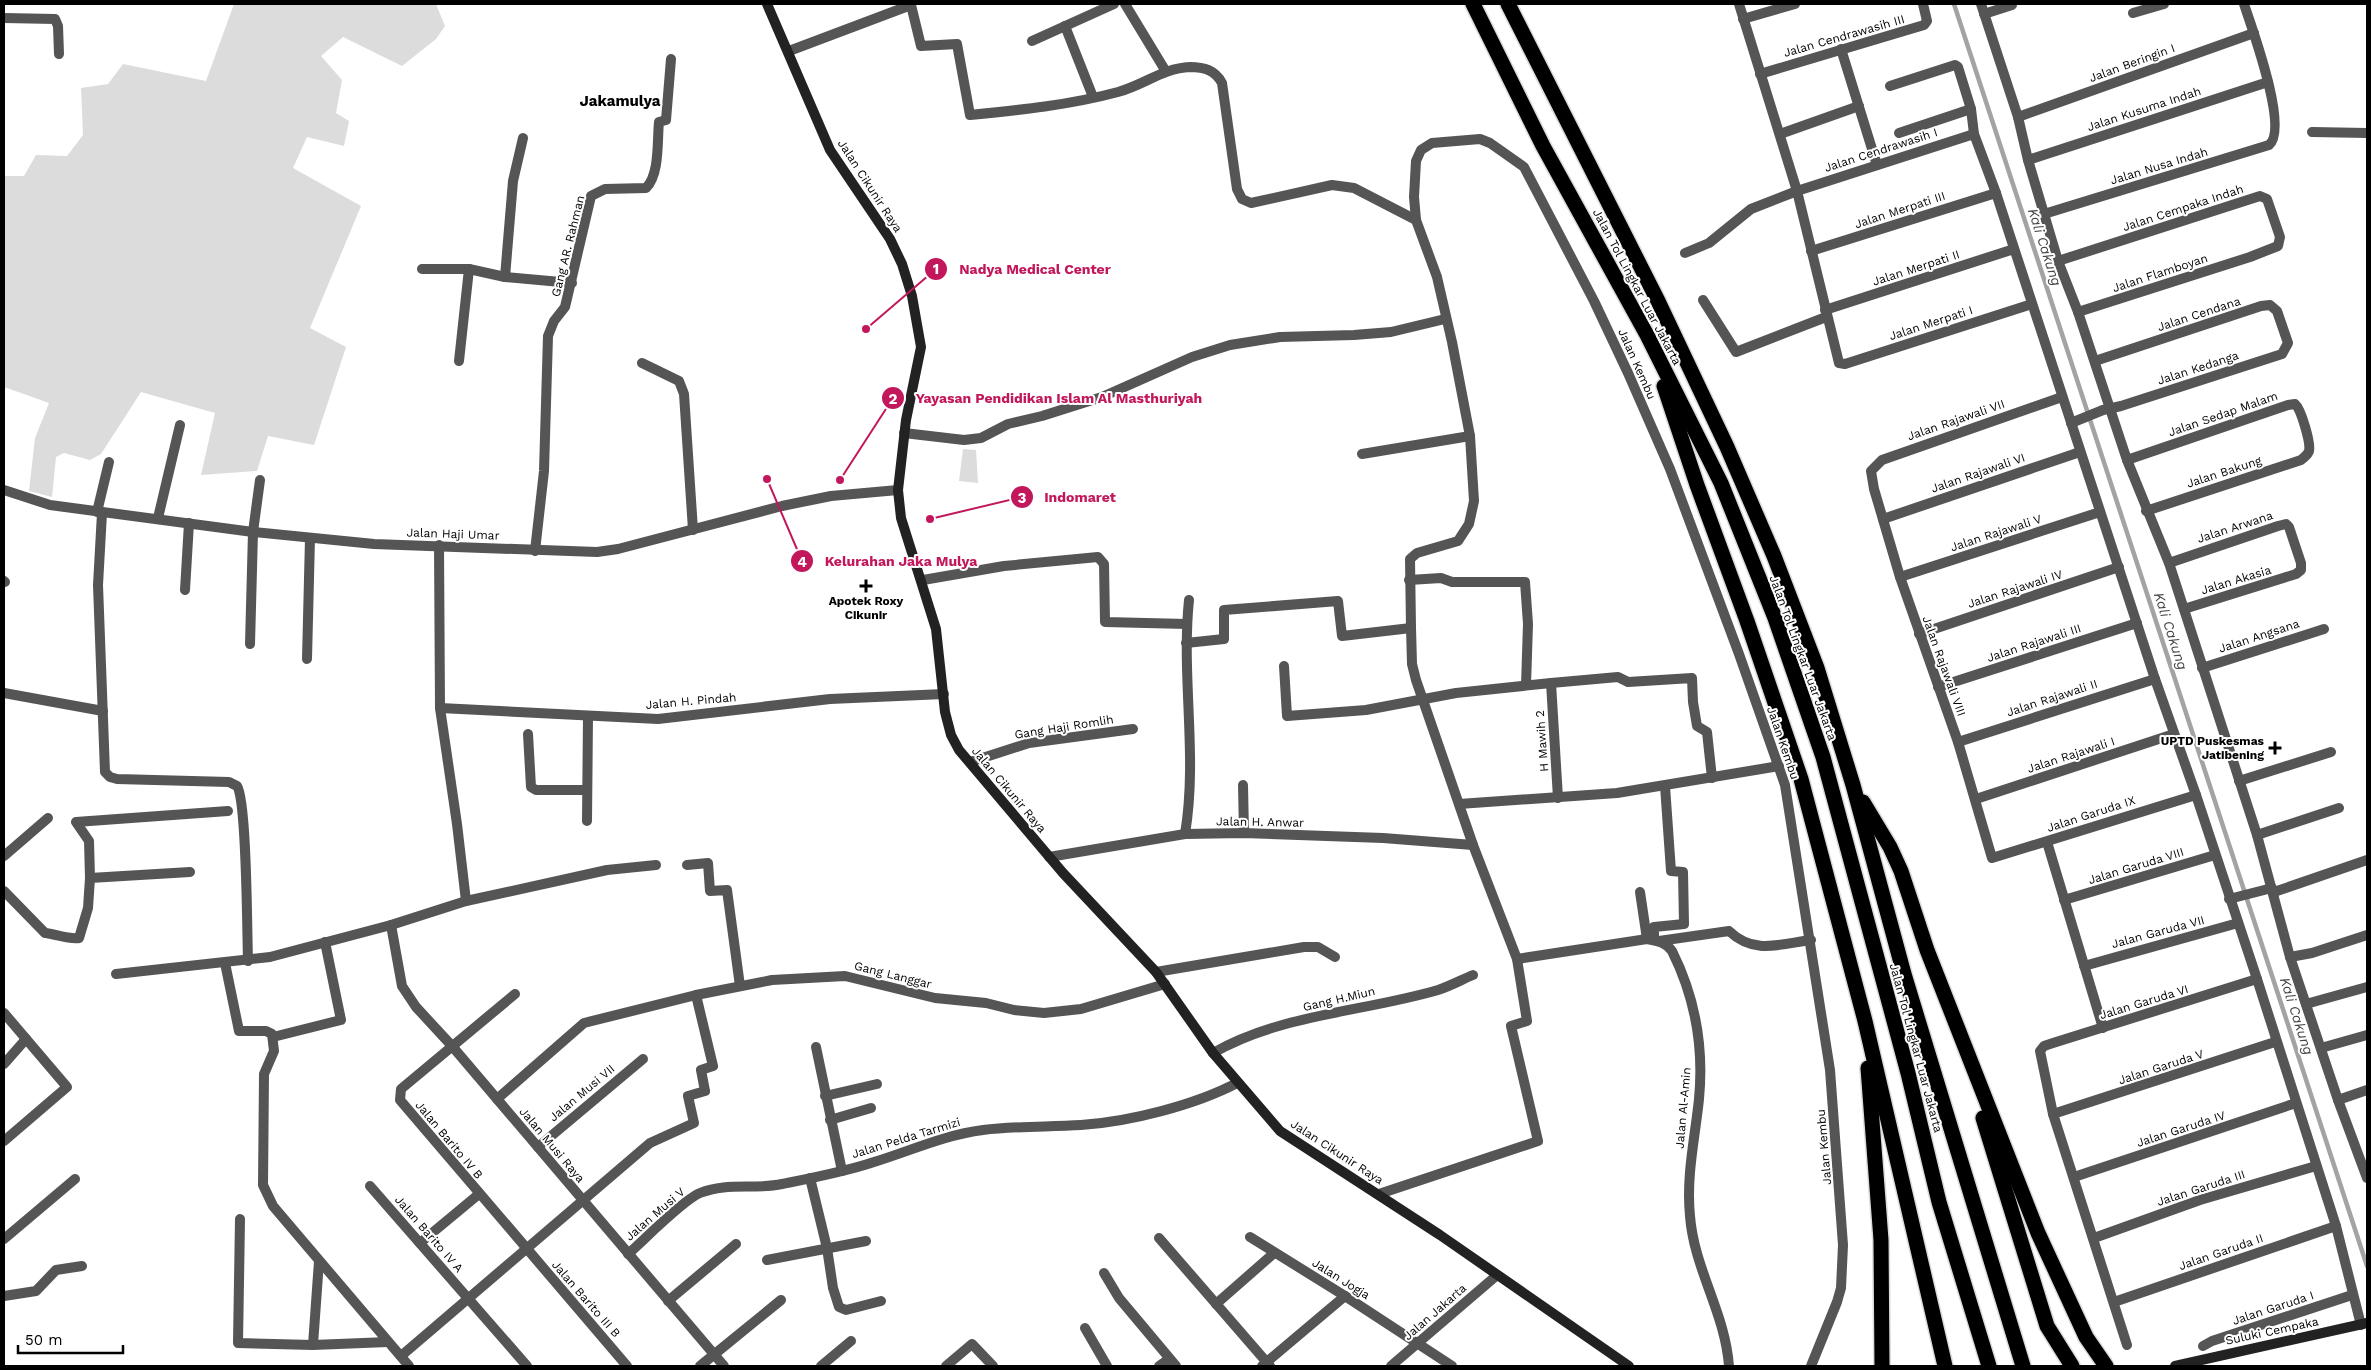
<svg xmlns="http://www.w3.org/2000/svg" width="2371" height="1370" font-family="'Work Sans',sans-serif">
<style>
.green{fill:#dcdcdc}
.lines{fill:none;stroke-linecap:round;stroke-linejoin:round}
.stream{stroke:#a3a3a3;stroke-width:4.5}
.highway-casing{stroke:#dbdbdb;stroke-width:18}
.street{stroke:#555;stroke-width:10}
.secondary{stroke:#222;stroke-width:10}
.highway{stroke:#000;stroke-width:15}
.poi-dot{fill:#000;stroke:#fff;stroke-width:2}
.labels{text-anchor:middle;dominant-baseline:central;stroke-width:4;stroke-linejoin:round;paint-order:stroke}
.street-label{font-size:12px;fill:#000;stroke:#fff}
.poi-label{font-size:12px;font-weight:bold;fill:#000;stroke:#fff}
.water-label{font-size:14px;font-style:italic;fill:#444;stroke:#fff}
.quarter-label{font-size:15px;font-weight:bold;fill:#000;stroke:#fff}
.leader{fill:none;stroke:#c2185b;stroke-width:2}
.callout-dot{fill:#c2185b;stroke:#fff;stroke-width:2}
.mark-label{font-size:15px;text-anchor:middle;font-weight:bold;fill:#fff}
.callout-label{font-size:14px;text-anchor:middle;font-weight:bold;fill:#c2185b;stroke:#fff;stroke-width:4;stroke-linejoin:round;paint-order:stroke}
</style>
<rect width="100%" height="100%" fill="#fff"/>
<g class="green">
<path d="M234 4H436L445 26 436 39 402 66 343 37 321 56 342 80 336 113 349 121 344 146 307 137 293 168 361 206 310 328 346 347 314 445 268 436 257 471 201 475 215 413 141 392 101 454 90 460 64 453 56 457 52 497 29 491 35 438 49 403 4 387V176H24L36 155 67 156 83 135 81 88 108 84 123 64 206 81Z"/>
<path d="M963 449 976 450 978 483 959 481Z"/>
</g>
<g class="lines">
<path class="stream" d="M1954 4 2367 1266"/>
<defs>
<g id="highway">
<path d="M1473 4 1543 146 1647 335 1721 483 1775 618 1823 757 1908 1073 1939 1202 1989 1366"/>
<path d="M1508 4 1658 301 1727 447 1774 556 1817 668 1853 785 1904 974 2023 1366"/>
<path d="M1664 386 1697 485 1747 621 1801 779 1865 1021 1945 1366"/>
<path d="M1863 802 1890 847 1901 871 1927 950 2038 1233 2086 1337 2106 1366"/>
<path d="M1868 1068 1881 1240 1882 1366"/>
<path d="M1983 1118 2047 1326 2072 1366"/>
</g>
</defs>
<use href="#highway" class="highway-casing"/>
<g class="street">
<path d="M1125 4 1165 70"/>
<path d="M1739 4 1797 191 1839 363 1845 364 2032 304"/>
<path d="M1981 4 2018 117 2028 160 2058 261 2078 312 2127 460 2169 563 2257 835 2290 957 2338 1100 2367 1178"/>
<path d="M2133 13 2164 4"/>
<path d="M1984 14 2012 5"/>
<path d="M4 18 55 19 58 26 59 54"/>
<path d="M1743 19 1795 4"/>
<path d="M1065 26 1093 97"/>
<path d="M1032 41 1114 4"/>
<path d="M1841 49 1877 165"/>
<path d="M789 51 911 5 921 46 957 44 970 115C1020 110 1070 105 1118 92 1144 85 1163 68 1190 67 1204 67 1215 70 1222 83L1237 189 1242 199 1251 203 1332 185 1354 188 1416 220"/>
<path d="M1760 74 1924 25 1927 21 1923 4"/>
<path d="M1890 86 1955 65 1958 67 1971 109 1974 134 1996 193 2155 679 2196 795 2257 979 2336 1226 2361 1325"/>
<path d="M2018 117 2254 33"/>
<path d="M2312 132 2367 133"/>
<path d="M1899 133 1971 109"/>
<path d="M1780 134 1859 106"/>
<path d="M523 138 513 181 505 277 572 283"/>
<path d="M2028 160 2268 82"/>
<path d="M2044 214 2269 145C2289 129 2252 28 2244 4"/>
<path d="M1811 251 1996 193"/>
<path d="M1685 253 1709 243 1751 209 1797 191 1974 134"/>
<path d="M2058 261 2260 196 2267 199 2280 237 2278 246 2250 257 2078 312"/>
<path d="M422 269H469L505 277"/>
<path d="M1703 300 1736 352 1826 317"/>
<path d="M1825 310 2014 249"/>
<path d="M459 361 469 269"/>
<path d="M642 363 679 381 684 394 693 530"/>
<path d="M2062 397 1882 460 1871 471 1874 489 1900 577 1958 742 1992 858 2196 795"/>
<path d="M2071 423 2103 410 2121 406 2282 354 2288 343 2277 311 2270 305 2261 306 2095 361"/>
<path d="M904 433 964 440 981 438 1008 424 1042 416 1102 397 1192 357 1230 345 1280 337 1354 335 1391 332 1445 319"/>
<path d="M1362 454 1470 436"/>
<path d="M2127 460 2288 405 2295 404C2301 409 2311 443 2309 451 2308 455 2304 457 2301 460L2146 511"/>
<path d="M4 490 50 505 253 532 374 544 597 552 618 549 782 506 831 496 898 490"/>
<path d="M97 512 109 462"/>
<path d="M102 513 98 585 105 772 110 777 117 779 229 782 237 786C247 801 247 934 248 961"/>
<path d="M158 518 180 425"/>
<path d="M1883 519 2080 452"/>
<path d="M439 545 440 708 457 824 466 901"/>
<path d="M535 551 544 471 548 336 554 321 565 307 591 196 605 189 646 188C660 174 657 141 659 122L666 120 671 59"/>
<path d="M2169 563 2278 526 2286 524 2289 527 2301 563V570L2296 574 2184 609"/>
<path d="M1900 577 2100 512"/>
<path d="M923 580 1004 566 1098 557 1104 564 1105 622 1187 624"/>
<path d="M1409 580 1441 578 1452 582H1525L1528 624 1526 685"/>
<path d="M4 581 5 582"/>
<path d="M185 590 189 523"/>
<path d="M1919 634 2119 567"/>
<path d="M1186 643 1224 639V610L1338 601 1342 636 1411 628"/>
<path d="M250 644 253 532 260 480"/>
<path d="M307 659 310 538"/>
<path d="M1284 666 1287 716 1366 710 1456 693 1551 683 1618 677 1628 682 1692 678 1693 702 1697 726 1707 732 1712 778"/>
<path d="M2202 668 2324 629"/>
<path d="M1551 683 1558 798"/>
<path d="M1938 687 2137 623"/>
<path d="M4 693 103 711"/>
<path d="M440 708 658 719 830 699 944 694"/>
<path d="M528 734 531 787 536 790H587"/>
<path d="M1958 742 2155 679"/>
<path d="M970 762 1029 743 1133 729"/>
<path d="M2239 781 2331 752"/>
<path d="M1243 785 1244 833"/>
<path d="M1976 799 2174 734"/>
<path d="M1459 804 1617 793 1779 766"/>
<path d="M587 821 588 716"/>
<path d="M1185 834C1198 756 1181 678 1189 600"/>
<path d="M2257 835 2339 808"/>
<path d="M2047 842 2103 1028"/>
<path d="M4 856 48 818"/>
<path d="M1049 857 1185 834 1244 833 1383 838 1473 845"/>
<path d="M687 865 708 863 710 891 727 890 740 986"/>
<path d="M90 878 190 872"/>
<path d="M4 891 45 933C55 934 70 940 79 938L88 908 90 878 89 841 76 822 228 811"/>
<path d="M1640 892 1647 939"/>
<path d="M2274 892 2367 860"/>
<path d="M2229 899 2272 888"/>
<path d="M2064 900 2215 855"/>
<path d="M391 925 402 986 416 1007 452 1046 724 1366"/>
<path d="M1654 940V927L1684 924 1683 872 1671 871 1665 786"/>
<path d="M1659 941 1729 931C1754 955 1780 944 1811 940"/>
<path d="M2290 957 2312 953 2367 935"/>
<path d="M1517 959 1647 939C1657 941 1666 942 1672 951 1695 997 1704 1047 1699 1099 1695 1138 1686 1176 1690 1216 1694 1269 1725 1312 1729 1366"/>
<path d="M225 963 239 1031H266L272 1034 274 1051 264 1074 263 1185 273 1206 409 1366"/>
<path d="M2084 966 2238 923"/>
<path d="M1156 972 1304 947H1318L1335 957"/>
<path d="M116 974 270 957 391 925 466 901 607 870 656 865"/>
<path d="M515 994 401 1089 400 1100 627 1366"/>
<path d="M2306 1004 2367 987"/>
<path d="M4 1013 67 1087 4 1141"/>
<path d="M273 1037 341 1020 325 942"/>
<path d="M816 1047 842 1171"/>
<path d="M2321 1048 2367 1035"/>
<path d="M1213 1053C1281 1014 1363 1012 1438 990 1450 986 1461 980 1473 975"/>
<path d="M4 1064 26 1039"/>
<path d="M825 1096 877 1084"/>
<path d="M497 1099 584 1023 696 995 772 980 845 976 935 998 986 1003 1014 1010 1044 1013 1081 1009 1165 984"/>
<path d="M2338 1100 2367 1090"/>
<path d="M2053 1114 2275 1042"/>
<path d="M830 1120 871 1108"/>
<path d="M538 1147 643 1059"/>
<path d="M2074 1177 2296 1103"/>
<path d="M810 1178 827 1248 833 1288 839 1307 846 1310 881 1301"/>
<path d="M370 1186 527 1366"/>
<path d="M1379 1194 1538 1141 1511 1026 1527 1021 1517 959 1473 845 1416 680 1412 664 1411 628 1410 559 1417 553 1458 541 1469 524 1474 501 1470 436 1452 342 1437 277 1416 220 1414 197 1416 161 1421 150 1432 143 1480 139 1490 143 1524 167 1594 301 1628 373 1670 469 1739 654 1785 785 1830 1070 1843 1245 1841 1288 1837 1302 1811 1366"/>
<path d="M240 1219 238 1343 313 1345 388 1342"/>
<path d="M1250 1237 1345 1296 1452 1366"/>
<path d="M1159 1238 1270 1366"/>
<path d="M2094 1238 2200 1200 2316 1166"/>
<path d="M4 1239 75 1179"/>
<path d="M420 1243 479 1194"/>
<path d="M628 1254C643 1241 683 1200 700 1193 727 1182 754 1190 782 1184 812 1178 844 1172 874 1162 910 1151 944 1135 983 1130 1016 1126 1048 1127 1081 1125 1129 1122 1195 1105 1237 1083"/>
<path d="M767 1260 866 1241"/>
<path d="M1104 1273 1119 1298 1176 1366"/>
<path d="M4 1296 36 1291 56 1270 82 1266"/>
<path d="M668 1301 736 1244"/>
<path d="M2114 1302 2336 1226"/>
<path d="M1216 1304 1273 1254"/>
<path d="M1085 1328 1107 1366"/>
<path d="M313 1345 319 1261"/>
<path d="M2127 1345 2053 1114 2040 1051 2044 1046 2053 1043 2257 979"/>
<path d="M2203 1346 2212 1341 2352 1295"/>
<path d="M401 1356 650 1143 694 1123 688 1096 705 1091 701 1070 713 1066 696 995"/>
<path d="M700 1366 781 1300"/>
<path d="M821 1366 851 1341"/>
<path d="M946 1366 972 1344 993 1366"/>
<path d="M1159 1366 1169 1359"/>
<path d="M1262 1366 1345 1296"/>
<path d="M1391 1366 1496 1276"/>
</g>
<g class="secondary">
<path d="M767 4 830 150 890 239 902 264 912 296 921 347 906 420 898 490 901 518 936 629 945 712 951 735 959 750 1063 873 1156 972 1213 1053 1280 1131 1440 1235 1629 1366"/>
<path d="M2175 1366 2367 1323"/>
</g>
<use href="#highway" class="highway"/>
</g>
<g class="poi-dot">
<path d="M863.5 578.5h5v5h5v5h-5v5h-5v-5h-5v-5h5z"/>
<path d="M2272.5 740.5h5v5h5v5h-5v5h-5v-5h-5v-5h5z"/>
</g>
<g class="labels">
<g class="street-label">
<text transform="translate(1844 36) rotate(-16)">Jalan Cendrawasih III</text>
<text transform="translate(2132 63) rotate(-20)">Jalan Beringin I</text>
<text transform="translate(2144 109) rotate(-18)">Jalan Kusuma Indah</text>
<text transform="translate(1881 150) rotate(-18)">Jalan Cendrawasih I</text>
<text transform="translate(2159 166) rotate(-17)">Jalan Nusa Indah</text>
<text transform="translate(870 186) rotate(57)">Jalan Cikunir Raya</text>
<text transform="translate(2183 208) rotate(-18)">Jalan Cempaka Indah</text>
<text transform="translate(1900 210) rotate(-18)">Jalan Merpati III</text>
<text transform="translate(568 246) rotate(-76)">Gang AR. Rahman</text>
<text transform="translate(1916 268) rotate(-18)">Jalan Merpati II</text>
<text transform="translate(2160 273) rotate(-18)">Jalan Flamboyan</text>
<text transform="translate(1637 287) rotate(62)">Jalan Tol Lingkar Luar Jakarta</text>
<text transform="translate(2199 314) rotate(-18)">Jalan Cendana</text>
<text transform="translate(1931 323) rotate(-18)">Jalan Merpati I</text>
<text transform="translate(1637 364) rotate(66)">Jalan Kembu</text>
<text transform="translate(2198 368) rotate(-18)">Jalan Kedanga</text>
<text transform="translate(2223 414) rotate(-19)">Jalan Sedap Malam</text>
<text transform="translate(1956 420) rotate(-19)">Jalan Rajawali VII</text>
<text transform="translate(2224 472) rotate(-18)">Jalan Bakung</text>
<text transform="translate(1978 473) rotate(-19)">Jalan Rajawali VI</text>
<text transform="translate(2235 527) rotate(-18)">Jalan Arwana</text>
<text transform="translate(1996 533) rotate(-18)">Jalan Rajawali V</text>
<text transform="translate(453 534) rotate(2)">Jalan Haji Umar</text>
<text transform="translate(2236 580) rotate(-17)">Jalan Akasia</text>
<text transform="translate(2015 589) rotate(-18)">Jalan Rajawali IV</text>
<text transform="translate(2259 636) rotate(-18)">Jalan Angsana</text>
<text transform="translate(2034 643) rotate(-18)">Jalan Rajawali III</text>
<text transform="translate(1803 658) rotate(70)">Jalan Tol Lingkar Luar Jakarta</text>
<text transform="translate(1944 666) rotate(70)">Jalan Rajawali VIII</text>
<text transform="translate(2052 698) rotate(-18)">Jalan Rajawali II</text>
<text transform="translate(691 701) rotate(-5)">Jalan H. Pindah</text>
<text transform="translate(1064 727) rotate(-9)">Gang Haji Romlih</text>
<text transform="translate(1542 741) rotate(-94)">H Mawih 2</text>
<text transform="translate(1783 743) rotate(71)">Jalan Kembu</text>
<text transform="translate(2071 755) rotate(-18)">Jalan Rajawali I</text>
<text transform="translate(1009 790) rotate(50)">Jalan Cikunir Raya</text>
<text transform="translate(2091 814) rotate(-18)">Jalan Garuda IX</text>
<text transform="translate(1260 822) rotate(1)">Jalan H. Anwar</text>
<text transform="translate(2136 866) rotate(-17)">Jalan Garuda VIII</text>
<text transform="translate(2158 932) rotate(-15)">Jalan Garuda VII</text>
<text transform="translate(893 975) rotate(14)">Gang Langgar</text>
<text transform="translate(1339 999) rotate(-13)">Gang H.Miun</text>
<text transform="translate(2144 1002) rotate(-17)">Jalan Garuda VI</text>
<text transform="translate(1916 1048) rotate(75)">Jalan Tol Lingkar Luar Jakarta</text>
<text transform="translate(2161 1067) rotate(-18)">Jalan Garuda V</text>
<text transform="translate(582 1093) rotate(-40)">Jalan Musi VII</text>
<text transform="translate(1683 1108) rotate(-85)">Jalan Al-Amin</text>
<text transform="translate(2181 1129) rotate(-18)">Jalan Garuda IV</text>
<text transform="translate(906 1138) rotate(-17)">Jalan Pelda Tarmizi</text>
<text transform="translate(449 1140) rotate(50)">Jalan Barito IV B</text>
<text transform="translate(552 1145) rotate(50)">Jalan Musi Raya</text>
<text transform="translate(1824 1147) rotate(-95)">Jalan Kembu</text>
<text transform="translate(1337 1152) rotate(33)">Jalan Cikunir Raya</text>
<text transform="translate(2201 1188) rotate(-18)">Jalan Garuda III</text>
<text transform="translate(655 1214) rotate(-41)">Jalan Musi V</text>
<text transform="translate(429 1234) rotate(49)">Jalan Barito IV A</text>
<text transform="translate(2221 1252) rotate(-19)">Jalan Garuda II</text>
<text transform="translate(1341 1279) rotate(32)">Jalan Jogja</text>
<text transform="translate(586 1299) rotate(49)">Jalan Barito III B</text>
<text transform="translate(2273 1308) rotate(-18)">Jalan Garuda I</text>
<text transform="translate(1435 1312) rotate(-41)">Jalan Jakarta</text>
<text transform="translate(2272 1331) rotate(-12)">Suluki Cempaka</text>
</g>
<g class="poi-label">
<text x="866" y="601">Apotek Roxy<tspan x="866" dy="14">Cikunir</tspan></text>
<text x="2264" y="741" text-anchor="end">UPTD Puskesmas<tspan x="2264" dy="14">Jatibening</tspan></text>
</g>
<g class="water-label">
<text transform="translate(2045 247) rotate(72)">Kali Cakung</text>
<text transform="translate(2171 631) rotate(72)">Kali Cakung</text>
<text transform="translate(2297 1016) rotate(72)">Kali Cakung</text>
</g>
<g class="quarter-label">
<text x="620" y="101">Jakamulya</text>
</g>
</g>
<path class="leader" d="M866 329L936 269M840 480L893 398M930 519L1022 497M767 479L802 561"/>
<g class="callout-dot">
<circle cx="866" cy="329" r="5"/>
<circle cx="840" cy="480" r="5"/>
<circle cx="930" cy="519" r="5"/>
<circle cx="767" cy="479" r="5"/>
<circle cx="936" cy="269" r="12"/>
<circle cx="893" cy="398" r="12"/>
<circle cx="1022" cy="497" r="12"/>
<circle cx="802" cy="561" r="12"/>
</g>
<g class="mark-label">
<text x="936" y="274">1</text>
<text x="893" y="404">2</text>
<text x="1022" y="503">3</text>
<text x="802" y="567">4</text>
</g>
<g class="callout-label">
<text x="1035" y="274">Nadya Medical Center</text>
<text x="1059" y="403">Yayasan Pendidikan Islam Al Masthuriyah</text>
<text x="1080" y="502">Indomaret</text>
<text x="901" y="566">Kelurahan Jaka Mulya</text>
</g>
<rect width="2371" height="1370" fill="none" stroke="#000000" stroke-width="10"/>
<path d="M18 1345v8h105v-8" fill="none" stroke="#000000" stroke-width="2.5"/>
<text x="25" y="1345" font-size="15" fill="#000000" stroke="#ffffff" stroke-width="4" paint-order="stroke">50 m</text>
</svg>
